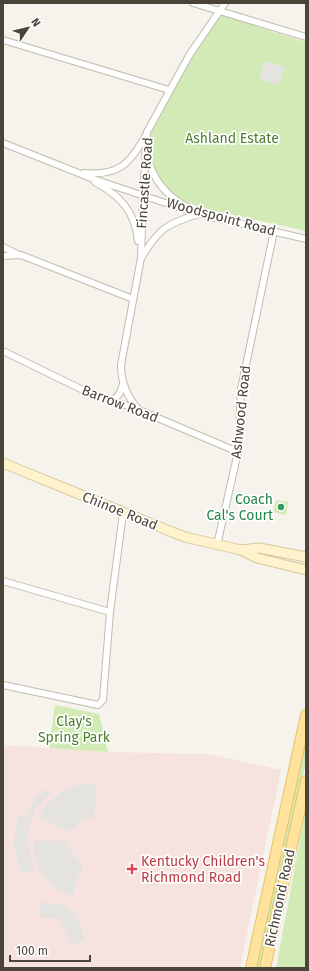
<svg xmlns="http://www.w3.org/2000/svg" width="309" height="971" font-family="'Fira Sans',sans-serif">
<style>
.medical{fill:#f6e3e0}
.green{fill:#d2eab5}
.parking{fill:#e5e3e0}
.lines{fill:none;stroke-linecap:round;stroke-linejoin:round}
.street-casing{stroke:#c2bbae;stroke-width:8}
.secondary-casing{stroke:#d6c79b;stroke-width:11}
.primary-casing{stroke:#e6c16a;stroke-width:12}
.street{stroke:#fff;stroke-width:6}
.secondary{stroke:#fff3cd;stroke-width:9}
.primary{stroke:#ffe39c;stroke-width:10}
.leisure-dot{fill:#2e9e5b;stroke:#fff;stroke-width:1.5}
.health-dot{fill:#e0444e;stroke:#fff;stroke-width:1.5}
.labels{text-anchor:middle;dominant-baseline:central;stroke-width:3.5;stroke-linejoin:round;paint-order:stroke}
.park-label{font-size:14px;fill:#4a7f2a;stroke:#fff}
.street-label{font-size:14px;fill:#4b4439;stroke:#fff}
.leisure-label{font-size:14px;fill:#27864d;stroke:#fff;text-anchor:end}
.health-label{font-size:14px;fill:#be3a42;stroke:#fff;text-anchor:start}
</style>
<rect width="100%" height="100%" fill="#f6f3ec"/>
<path class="medical" d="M3 745 108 752 208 754 281 770 240 968H3Z"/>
<g class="green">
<path d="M220 15 306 42V231L201 208 187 202 170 192 159 177 150 156 151 134 178 81Z"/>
<path d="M276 500 288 502 286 515 273 512Z"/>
<path d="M55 705 99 714 108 752 49 748Z"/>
<path d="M304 745H306V761L261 968H254Z"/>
<path d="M306 807V968H276Z"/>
</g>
<g class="parking">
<path d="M265 61 285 67 279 85 259 79Z"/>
<path d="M86 783 97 784 94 818 87 819 79 822 71 831 38 818 42 810 48 803 61 792 79 784Z"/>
<path d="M46 789 50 793 42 801 36 809 32 819 28 832 29 851 34 870 22 875 18 865 14 844 16 823 19 815 25 817 34 799Z"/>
<path d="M34 841H68L69 848 73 855 77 859 83 864 72 896 57 889 43 875 36 860 34 851Z"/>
<path d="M40 902 61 904 66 905 70 908 76 915 85 939 73 946 60 921 53 918H39Z"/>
</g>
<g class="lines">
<defs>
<g id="street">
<path d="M193 3 306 37"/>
<path d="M3 40 169 90"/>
<path d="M3 143 96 180 199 214 306 239"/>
<path d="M147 156C153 180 166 196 187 207"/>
<path d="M84 173C119 176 130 164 146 135"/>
<path d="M95 182C121 196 135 212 138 241"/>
<path d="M3 247 19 255"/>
<path d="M3 256 21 255 133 299"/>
<path d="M142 257C158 229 168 223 199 214"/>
<path d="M5 352 85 391 139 410 238 452"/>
<path d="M113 401 120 393 123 384"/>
<path d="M139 410C127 397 121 383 121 365L141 258 143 196 147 132 190 54 225 3"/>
<path d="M217 545 238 452 241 389 274 231"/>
<path d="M3 581 110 612"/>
<path d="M3 685 98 705 103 700 110 612 123 513"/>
</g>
<g id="secondary">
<path d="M3 463 167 530 185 537 241 550 257 558 306 570"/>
<path d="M241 550 259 548 306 557"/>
</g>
<g id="primary">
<path d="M251 968 306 715"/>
<path d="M265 968 306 781"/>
</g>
</defs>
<use href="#street" class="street-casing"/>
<use href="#secondary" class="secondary-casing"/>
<use href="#primary" class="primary-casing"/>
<use href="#street" class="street"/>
<use href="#secondary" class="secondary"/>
<use href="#primary" class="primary"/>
</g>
<circle class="leisure-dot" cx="281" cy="507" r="4"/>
<path class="health-dot" d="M130 863h4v4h4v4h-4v4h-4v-4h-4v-4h4z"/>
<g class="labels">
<g class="park-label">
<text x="232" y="138">Ashland Estate</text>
<text x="74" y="721">Clay's<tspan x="74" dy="16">Spring Park</tspan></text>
</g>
<g class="street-label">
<text transform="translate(145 183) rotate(-86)">Fincastle Road</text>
<text transform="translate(221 217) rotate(15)">Woodspoint Road</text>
<text transform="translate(120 404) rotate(21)">Barrow Road</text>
<text transform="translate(241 412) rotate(-84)">Ashwood Road</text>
<text transform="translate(120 511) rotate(22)">Chinoe Road</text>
<text transform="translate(280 898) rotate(-78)">Richmond Road</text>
</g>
<g class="leisure-label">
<text x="273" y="499">Coach<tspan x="273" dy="16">Cal's Court</tspan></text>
</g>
<g class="health-label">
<text x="141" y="861">Kentucky Children's<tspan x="141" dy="16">Richmond Road</tspan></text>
</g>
</g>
<rect width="309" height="971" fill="none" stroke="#4b4439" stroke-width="8"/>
<g transform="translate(28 28) rotate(55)" stroke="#ffffff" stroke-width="3" paint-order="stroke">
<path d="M0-3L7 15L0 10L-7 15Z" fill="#4b4439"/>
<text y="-6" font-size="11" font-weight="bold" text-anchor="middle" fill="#4b4439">N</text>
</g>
<path d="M10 955v6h80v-6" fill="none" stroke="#4b4439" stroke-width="2"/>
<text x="16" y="955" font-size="12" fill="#4b4439" stroke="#ffffff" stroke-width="3" paint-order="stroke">100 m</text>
</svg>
